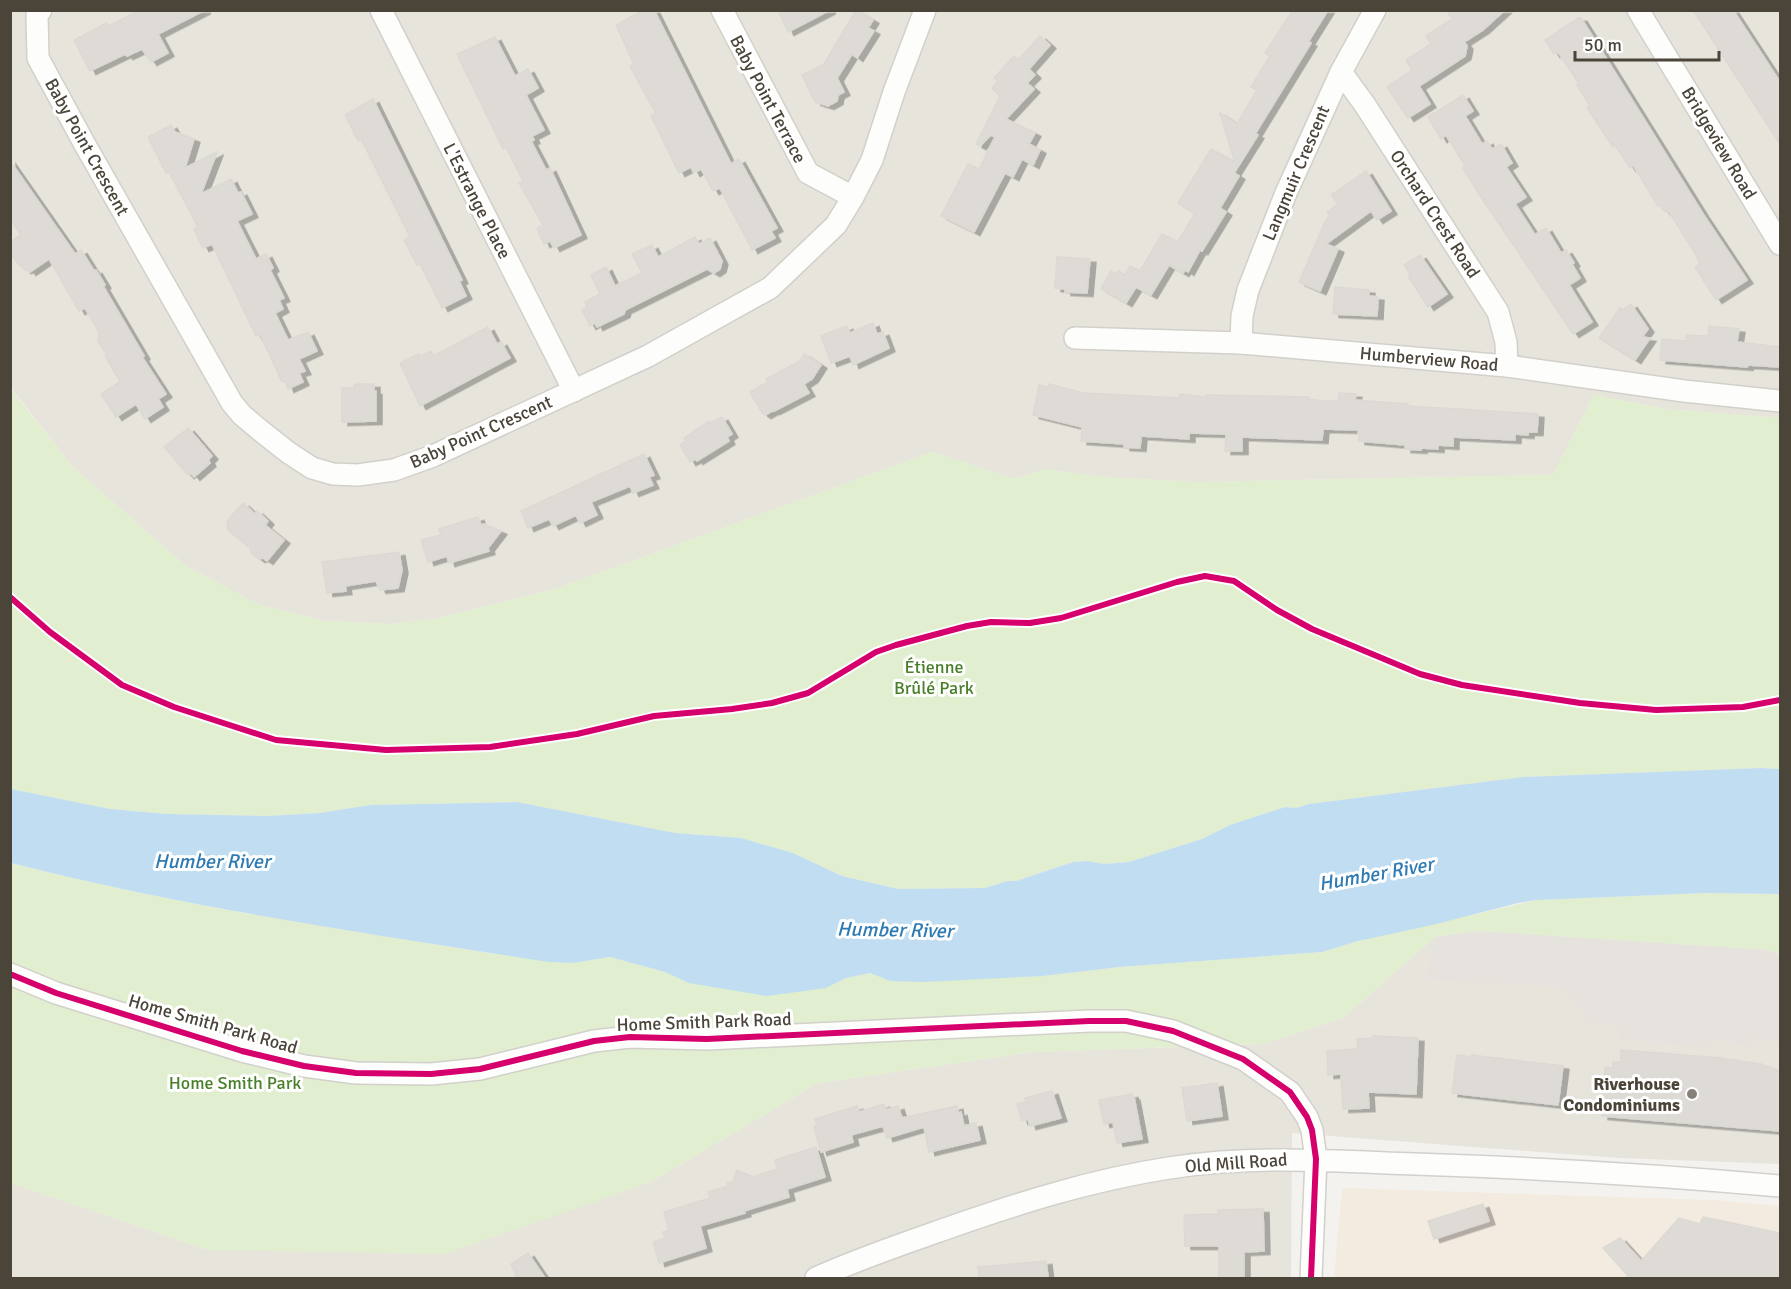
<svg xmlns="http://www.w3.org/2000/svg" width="1791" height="1289" font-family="Signika,sans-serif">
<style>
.residential{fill:#e7e4dc}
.commercial{fill:#f3ebdf}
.green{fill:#e1eecf}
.parking{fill:#e6e3df}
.water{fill:#c0ddf1}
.building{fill:#dedbd6;stroke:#dcd9d4;stroke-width:1.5;filter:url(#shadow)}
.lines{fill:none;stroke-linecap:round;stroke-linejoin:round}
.minor-casing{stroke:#d2d0cb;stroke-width:24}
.minor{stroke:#fdfdfc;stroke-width:21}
.cycleway-casing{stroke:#fff;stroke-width:10}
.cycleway{stroke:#d6006c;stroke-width:6}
.poi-dot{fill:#868178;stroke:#fff;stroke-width:2}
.labels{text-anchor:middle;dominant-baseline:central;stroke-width:6;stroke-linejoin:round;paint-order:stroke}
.street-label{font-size:18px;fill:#4b4439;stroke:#fff}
.park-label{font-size:18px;fill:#4a7f2a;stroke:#fff}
.poi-label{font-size:18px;font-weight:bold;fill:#4b4439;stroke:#fff;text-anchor:end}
.water-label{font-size:20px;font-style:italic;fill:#2e7ab2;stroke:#fff}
</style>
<defs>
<filter id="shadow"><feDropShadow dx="6" dy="3.5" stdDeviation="0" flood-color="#0004"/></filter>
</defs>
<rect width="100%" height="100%" fill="#f4f2ee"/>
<g class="residential">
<path d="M11 11H1780V418L1665 409 1594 395 1553 475 1197 482 1101 477 1045 469 1014 479 932 452 555 589 434 619 392 624 325 621 260 605 186 566 73 467 11 388Z"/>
<path d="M1479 931 1767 950 1780 955V1164L1619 1158 1292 1133 1291 1278H11V1183L207 1250 649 1183 818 1083 1034 1052 1264 1044 1343 1018 1435 937Z"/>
</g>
<path class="commercial" d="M1342 1188 1712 1200 1780 1206V1278H1334Z"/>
<g class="green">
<path d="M10 388 73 467 186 566 260 605 325 621 392 624 434 619 555 589 932 452 1014 479 1045 469 1101 477 1197 482 1553 475 1594 395 1665 409 1780 418V769L1761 768 1523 777 1309 804 1296 808 1285 807 1230 825 1202 839 1129 862 1104 864 1087 861 1073 862 1016 881H1008L986 888 898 889 842 876 793 853 741 838 675 833 517 802 371 805 319 813 268 816 167 814 110 809 11 789Z"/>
<path d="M10 863C188 908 369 934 549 962L573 963 610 957 665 972 689 983 826 988 846 978 870 973 890 981 1043 976 1119 967 1322 952 1358 941 1537 900 1706 893 1780 894V955L1767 950 1479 931 1435 937 1343 1018 1264 1044 1034 1052 818 1083 649 1183 445 1254 207 1250 11 1183Z"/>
</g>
<path class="parking" d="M1479 931 1767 950 1780 955V1042L1754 1037 1752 1046 1714 1040 1713 1047 1620 1040 1619 1025 1589 1023 1567 991 1560 987 1426 979 1435 937Z"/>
<path class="water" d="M1761 768 1780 769V894L1706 893 1537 900 1518 903 1432 925 1358 941 1322 952 1119 967 1043 976 923 982 890 981 870 973 846 978 826 988 767 996 689 983 665 972 610 957 573 963 549 962C369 934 188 908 11 863V789L110 809 167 814 268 816 319 813 371 805 517 802 675 833 741 838 793 853 842 876 898 889 985 888 1008 881H1016L1073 862 1087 861 1104 864 1129 862 1202 839 1230 825 1285 807 1296 808 1309 804 1523 777Z"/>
<g class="building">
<path d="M139 10H205L158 34 168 53 151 62 142 49 127 56 125 54 90 71 74 40 107 23 109 26Z"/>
<path d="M644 10H654L731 164 739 159 777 228 771 231 775 238 752 250 720 188 713 191 701 169 694 173 691 167 679 173 651 116 656 114 630 66 634 64 616 25Z"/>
<path d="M778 10H830L788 32Z"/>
<path d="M856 10 873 20 868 28 874 31 857 58 852 54 837 78 844 92 838 95 837 101 828 106 815 102 802 75 824 64Z"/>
<path d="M1293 10H1328L1308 42 1311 43 1255 134 1258 135 1234 173 1239 176 1220 208 1226 212 1202 251 1200 250 1188 272 1185 270 1183 273 1169 265 1151 295 1136 287 1126 303 1101 289 1111 271 1116 274 1118 271 1125 275 1130 266 1140 271 1162 234 1178 242 1195 213 1178 203 1211 149 1235 163 1220 113 1237 124 1257 90 1251 87 1270 56 1265 53Z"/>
<path d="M1447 10H1505L1483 30 1464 42 1467 46 1465 56 1419 86 1430 104 1408 118 1387 87 1412 70 1406 60 1431 44 1426 36 1452 19Z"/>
<path d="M1693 10H1733L1761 53 1780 82V144Z"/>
<path d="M1578 18H1581L1596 42 1703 214 1747 280 1716 300 1695 267 1700 264 1697 257 1668 210 1665 212 1660 205 1658 206 1633 165 1630 168 1615 145 1613 147 1587 108 1590 106 1577 85 1579 84 1558 52 1554 54 1545 40Z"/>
<path d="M1040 36 1050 45 1029 69 1035 75 1027 83 1034 89 1006 119 1035 133 1029 144 1040 150 1033 165 1022 159 1013 177 1005 173 974 232 941 216 968 164 979 169 995 137 991 135 980 146 976 144 1000 96 992 88 998 81 994 78 1014 56 1018 60Z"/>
<path d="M495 37 515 76 528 69 538 88 526 95 544 130 532 136 534 140 531 141 546 170 550 168 581 235 554 248 550 241 544 244 537 228 543 225 519 183 523 181 506 147 503 149 457 54Z"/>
<path d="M1463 95 1473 111 1465 116 1482 144 1487 141 1492 149 1501 144 1512 163 1506 167 1526 197 1515 204 1535 235 1546 228 1561 253 1566 250 1574 263 1572 264 1580 278 1569 285 1592 322 1573 334 1479 194 1463 168 1465 166 1446 135 1441 139 1428 117Z"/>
<path d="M373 99 462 280 459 281 466 296 442 308 420 264 417 265 404 240 410 237 361 139 358 141 345 115Z"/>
<path d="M171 125 175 132 194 139 185 168 217 152 201 194 231 179 238 193 241 192 252 214 237 221 256 259 266 254 273 268 270 270 284 298 279 300 283 309 275 313 288 340 308 332 317 351 299 359 305 371 299 373 303 382 288 389 285 381 282 382 260 334 256 336 212 244 203 248 194 229 198 227 169 172 166 173 148 137Z"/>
<path d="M10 161 75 254 81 250 94 271 96 270 105 285 103 286 144 356 142 357 166 394 158 399 163 407 145 419 136 404 116 417 101 394 120 382 105 356 107 355 98 341 99 332 85 308 79 311 49 259 30 272 28 269 25 270 21 265 20 266 10 253V242L21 235 10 219Z"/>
<path d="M1366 171 1391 211 1377 220 1371 211 1326 244 1338 249 1320 291 1299 282 1327 218 1330 216 1327 212 1338 204 1331 195Z"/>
<path d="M695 237 699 244 710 238 722 261 720 269 714 273 707 269 625 310 624 314 597 327 595 323 590 326 582 310 587 307 585 302 600 294 591 275 606 267 615 286 642 273 632 254 652 245 658 257Z"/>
<path d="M1420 255 1447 294 1428 307 1408 276 1410 274 1404 265Z"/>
<path d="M1057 257 1090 259 1087 293 1065 292V289L1055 288Z"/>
<path d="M1335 287 1369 290V296L1378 297 1377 316 1333 314Z"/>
<path d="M1631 304 1648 329 1642 337 1650 338 1635 360 1599 338 1620 308 1622 310Z"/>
<path d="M873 323 877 334 883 332 889 348 853 365 850 356 831 363 821 336 847 326 850 333Z"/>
<path d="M1709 326 1739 329 1737 342 1780 347V367L1748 365 1747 367 1660 360 1662 339 1686 341 1687 335 1708 336Z"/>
<path d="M488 327 497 344 501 342 510 358 420 406 400 363 419 354 420 357 431 351 433 356Z"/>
<path d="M804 354 821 365 812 379 804 384 809 393 774 411V410L765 415 762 413 750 392 768 382 766 379 800 361Z"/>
<path d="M357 384H374V391H376V421L342 422V388H354V385Z"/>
<path d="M1049 384 1084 393 1180 398V394L1206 397V395L1309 397V400L1338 401 1339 393 1356 394 1355 400 1408 404V406L1538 414 1537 432H1528V435L1515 434V440L1453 437V446L1438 445V449L1421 448V450L1405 449V445L1359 441 1358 430 1323 429 1322 440 1242 437V451H1225L1226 434 1189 433V439L1141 436 1140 448 1124 447V444L1081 441 1082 427 1033 415 1039 385 1048 387Z"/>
<path d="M722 417 732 434 727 437 729 441 697 461 696 459 690 462 680 445 686 441 684 438 709 421 710 423Z"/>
<path d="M188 428 212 456 208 460 210 463 194 477 191 473 188 475 164 447Z"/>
<path d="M644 454 654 475 649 477 653 485 633 493 630 486 591 502 597 515 580 523 576 515 553 526 549 519 528 528 521 511Z"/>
<path d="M243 503 255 514 257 511 268 521 265 525 284 540 267 561 263 558 259 559 251 553V549L228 530 227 521Z"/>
<path d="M478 517 481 525 484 524 501 531 488 548 489 551 449 563 447 556 428 562 421 540 441 535 439 529Z"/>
<path d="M399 552 402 570 398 588 380 590 376 581 345 586 346 591 327 593 322 562Z"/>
<path d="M1373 1036 1418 1038 1416 1094 1368 1092 1369 1108 1343 1109 1341 1074 1328 1075 1327 1051 1358 1049 1357 1039 1373 1038Z"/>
<path d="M1621 1050 1720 1058 1761 1064 1780 1071V1131L1602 1116 1605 1068H1613V1062H1621Z"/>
<path d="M1457 1055 1471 1057 1472 1055 1563 1066 1558 1105 1452 1093Z"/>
<path d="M1217 1083 1222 1116 1187 1121 1182 1088Z"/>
<path d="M1052 1091 1061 1118 1030 1126 1028 1119 1022 1121 1017 1104 1026 1102 1025 1098Z"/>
<path d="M1132 1094 1133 1097H1134L1142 1139 1117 1143 1113 1122 1104 1124 1099 1100Z"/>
<path d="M884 1104 886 1110 898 1106 902 1118 957 1106 958 1113 961 1112 964 1126 976 1123 980 1140 929 1152 924 1127 887 1138 883 1126 851 1135 853 1142 821 1152 814 1127 817 1126 815 1119 857 1106 859 1112Z"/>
<path d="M816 1147 825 1177 787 1189 789 1197 744 1211 745 1213 700 1226 706 1248 659 1263 653 1242 665 1238 663 1232 669 1230 664 1212 710 1198 708 1192 728 1186 727 1183 733 1182 737 1170 753 1177 777 1169 775 1160Z"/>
<path d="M1483 1204 1489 1221 1434 1239 1428 1221Z"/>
<path d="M1263 1209 1264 1251 1244 1252V1278H1219V1246H1185L1184 1215 1218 1214V1210Z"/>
<path d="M1703 1217 1780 1233V1278H1626L1628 1276 1603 1248 1620 1238 1641 1261 1679 1218 1700 1224Z"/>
<path d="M528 1253 545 1278H517L511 1264Z"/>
<path d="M1046 1261 1048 1278H979L978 1267Z"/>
</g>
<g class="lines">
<defs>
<g id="minor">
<path d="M41 10 37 15 38 58 84 143 232 403 242 415 261 431 289 453 312 468 333 474 358 475 394 470 433 456 648 356 770 288 836 225 853 197 872 160 894 92 925 10"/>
<path d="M381 10 574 391"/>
<path d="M722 10 808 173 853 197"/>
<path d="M1638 10 1780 244"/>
<path d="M1341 72 1365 105 1498 312 1506 342 1507 366"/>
<path d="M1075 338 1241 343 1507 366 1684 391 1780 401"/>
<path d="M1241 343 1242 316 1248 290 1286 193 1341 72 1375 10"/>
<path d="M10 974 56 993 242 1051 304 1066 356 1073 431 1074 480 1069 594 1041 630 1037 707 1039 1089 1021H1126L1173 1031 1243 1059 1290 1092 1307 1117 1312 1130 1316 1159 1311 1278"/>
<path d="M816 1278C858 1259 902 1244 945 1229 1019 1203 1091 1180 1169 1168 1251 1155 1333 1161 1415 1164 1537 1168 1659 1175 1780 1186"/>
</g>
</defs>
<use href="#minor" class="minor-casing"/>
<use href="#minor" class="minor"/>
<defs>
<g id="cycleway">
<path d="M10 597 50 632 122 685 174 707 276 740 386 750 490 747 577 734 654 716 732 709 772 703 808 693 876 652 896 645 967 626 991 622 1030 623 1061 618 1177 582 1205 576 1234 581 1277 610 1312 629 1420 674 1462 685 1580 703 1656 710 1743 707 1780 700"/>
<path d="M10 974 56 993 242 1051 304 1066 356 1073 431 1074 480 1069 594 1041 630 1037 707 1039 1089 1021H1126L1173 1031 1243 1059 1290 1092 1307 1117 1312 1130 1316 1159 1311 1278"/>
</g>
</defs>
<use href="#cycleway" class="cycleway-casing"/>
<use href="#cycleway" class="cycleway"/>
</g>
<circle class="poi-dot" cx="1692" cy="1094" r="6"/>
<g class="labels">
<g class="street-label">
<text transform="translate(768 99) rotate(62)">Baby Point Terrace</text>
<text transform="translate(1719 143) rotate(59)">Bridgeview Road</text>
<text transform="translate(87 147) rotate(61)">Baby Point Crescent</text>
<text transform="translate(1296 173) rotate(-67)">Langmuir Crescent</text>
<text transform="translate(477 201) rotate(63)">L'Estrange Place</text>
<text transform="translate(1435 214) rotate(57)">Orchard Crest Road</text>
<text transform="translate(1429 359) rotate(5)">Humberview Road</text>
<text transform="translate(481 432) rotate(-24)">Baby Point Crescent</text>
<text transform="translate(704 1022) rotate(-2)">Home Smith Park Road</text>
<text transform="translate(213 1024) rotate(16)">Home Smith Park Road</text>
<text transform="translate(1236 1163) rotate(-4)">Old Mill Road</text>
</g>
<g class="park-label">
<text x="934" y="667">Étienne<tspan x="934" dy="21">Brûlé Park</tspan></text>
<text x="235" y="1083">Home Smith Park</text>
</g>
<g class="poi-label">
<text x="1680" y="1084">Riverhouse<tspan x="1680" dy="21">Condominiums</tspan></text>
</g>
<g class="water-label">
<text x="212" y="861">Humber River</text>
<text transform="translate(1376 874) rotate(-10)">Humber River</text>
<text transform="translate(895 930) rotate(1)">Humber River</text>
</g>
</g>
<rect width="1791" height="1289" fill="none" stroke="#4b4439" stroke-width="24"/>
<path d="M1575 51v9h144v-9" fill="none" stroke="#4b4439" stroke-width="3"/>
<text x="1584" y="51" font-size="18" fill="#4b4439" stroke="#ffffff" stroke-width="4.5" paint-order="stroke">50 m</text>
</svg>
